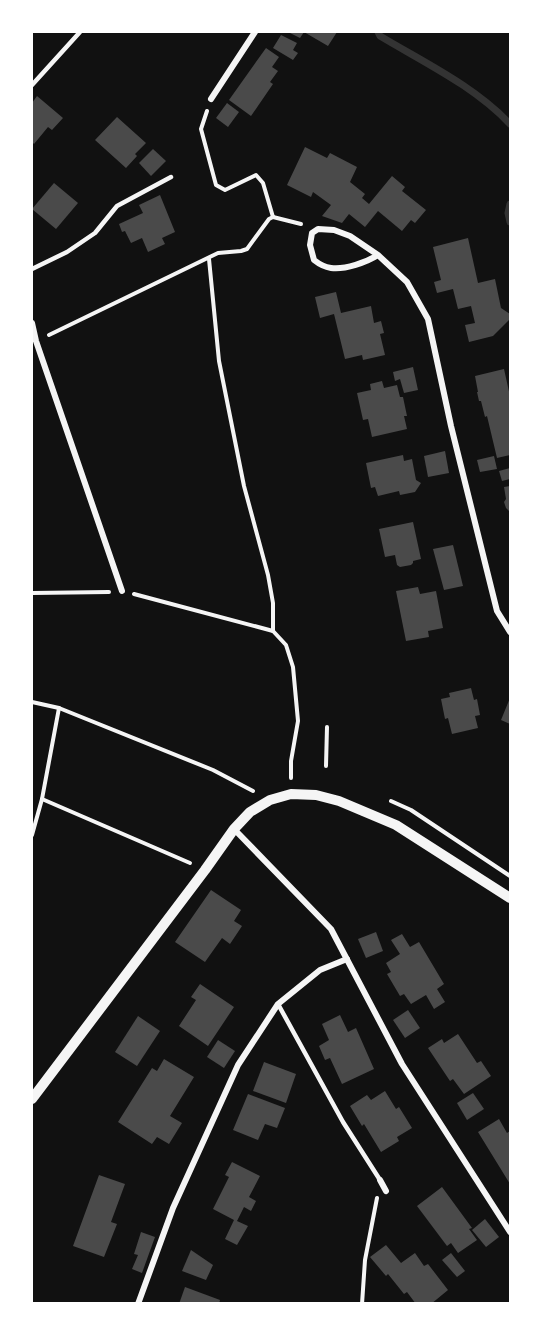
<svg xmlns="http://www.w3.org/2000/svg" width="542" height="1335" font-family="'Noto Sans',sans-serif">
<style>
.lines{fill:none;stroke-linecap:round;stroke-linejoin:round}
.stream{stroke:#333;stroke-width:7}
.building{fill:#4a4a4a}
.path{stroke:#f5f5f5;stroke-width:4}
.service{stroke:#f5f5f5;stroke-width:4.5}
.minor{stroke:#f5f5f5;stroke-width:6}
.tertiary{stroke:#f5f5f5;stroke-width:10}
</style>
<rect width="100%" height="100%" fill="#111"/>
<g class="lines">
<g class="stream">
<path d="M378 32 380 36C425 63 474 86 510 124"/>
<path d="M510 204 508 213 510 222"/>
</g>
</g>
<g class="building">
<path d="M288 32H337L328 46 304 32 300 38Z"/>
<path d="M281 35 297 43 293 50 298 53 293 60 273 48Z"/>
<path d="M266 48 279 57 272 67 278 71 270 82 273 84 251 116 229 100Z"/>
<path d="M37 96 63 118 52 130 48 127 34 144 32 142V103Z"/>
<path d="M227 103 239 112 228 127 216 118Z"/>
<path d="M117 117 146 143 135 154 137 156 126 168 95 140Z"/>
<path d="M305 147 327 158 330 153 357 167 350 182 365 194 362 198 369 204 392 176 405 187 402 191 426 210 415 223 411 220 402 231 378 211 365 227 349 214 342 223 322 216 331 205 313 192 311 197 287 185Z"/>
<path d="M153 149 166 161 151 176 139 163Z"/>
<path d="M54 183 78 203 56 229 32 209Z"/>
<path d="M160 195 175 232 162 238 165 244 148 252 142 238 131 243 125 231 122 232 119 224 143 213 139 205Z"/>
<path d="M468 238 478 283 495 279 501 308 510 314V319L493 336 469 342 465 325 475 323 471 306 458 309 453 289 437 293 434 282 441 280 433 247Z"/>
<path d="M336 292 341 313 371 306 374 323 381 321 384 333 380 334 385 355 363 360 362 355 345 359 334 314 320 318 315 297Z"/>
<path d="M413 367 418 390 404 393 400 379 395 381 393 372Z"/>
<path d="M504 369 510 396V455L497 458 487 416 485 417 481 401H479L477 392H478L475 376Z"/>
<path d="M382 381 384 388 397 385 400 397H403L407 416H404L407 429 372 437 368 419 363 420 357 393 371 390 370 384Z"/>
<path d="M445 451 449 473 428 477 424 456Z"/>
<path d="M403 455 404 461 412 459 416 480 421 483 415 492 400 495 399 491 378 496 375 487 371 488 366 463Z"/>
<path d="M494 456 497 469 480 472 477 460Z"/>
<path d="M510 468V479L502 481 499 471Z"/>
<path d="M510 486V512L506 508 504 502 506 499 504 487Z"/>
<path d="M413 522 421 559 413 561V563L411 565 400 567 397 565 395 555 385 557 379 529Z"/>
<path d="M453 545 463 586 444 590 433 549Z"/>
<path d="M418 587 420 594 436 591 443 628 428 631 429 637 406 641 396 591Z"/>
<path d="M471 688 474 700 477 699 480 715 475 716 478 728 452 734 448 718 445 719 441 699 450 697 449 693Z"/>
<path d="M510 698V724L501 720Z"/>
<path d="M211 890 241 910 234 921 242 926 230 944 222 938 205 962 175 942Z"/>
<path d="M376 932 383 951 366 958 358 939Z"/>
<path d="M402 934 410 947 419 942 444 984 437 989 445 1002 434 1009 426 995 411 1004 404 994 400 996 387 974 391 972 386 963 400 954 391 940Z"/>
<path d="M200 984 234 1007 208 1046 179 1026 196 1000 191 997Z"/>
<path d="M408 1010 420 1028 405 1038 393 1020Z"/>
<path d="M340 1015 348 1032 356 1028 374 1069 342 1084 330 1058 325 1060 319 1046 329 1040 322 1024Z"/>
<path d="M138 1016 160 1031 137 1066 115 1052Z"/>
<path d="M458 1034 477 1063 481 1061 491 1076 464 1094 453 1079 450 1081 428 1048 442 1039 444 1043Z"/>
<path d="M218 1040 235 1051 224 1068 207 1057Z"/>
<path d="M164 1059 194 1077 170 1116 182 1123 169 1144 157 1137 152 1144 118 1122 152 1068 157 1071Z"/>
<path d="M264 1062 296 1074 286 1103 253 1091Z"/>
<path d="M385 1091 396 1109 399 1107 412 1128 397 1137 399 1141 381 1152 364 1124 362 1126 350 1106 367 1095 371 1100Z"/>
<path d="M473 1093 484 1109 467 1120 457 1103Z"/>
<path d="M248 1094 285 1108 277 1128 265 1124 258 1140 233 1130Z"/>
<path d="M499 1119 507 1133 510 1131V1184L478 1132Z"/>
<path d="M232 1162 260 1176 249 1197 256 1201 251 1211 244 1207 237 1221 248 1226 237 1245 225 1239 234 1220 213 1209 229 1177 225 1175Z"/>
<path d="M99 1175 125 1184 111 1222 117 1224 104 1257 73 1246Z"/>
<path d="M442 1187 472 1228 469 1229 477 1240 458 1253 451 1243 447 1246 417 1206Z"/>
<path d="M485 1219 499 1237 486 1247 472 1230Z"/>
<path d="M141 1232 155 1237 142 1273 132 1269 138 1255 134 1254Z"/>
<path d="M386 1245 401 1263 415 1253 424 1266 428 1264 448 1290 431 1304H416L407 1292 404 1294 388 1274 386 1276 370 1257Z"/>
<path d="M191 1250 213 1265 206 1280 182 1271Z"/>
<path d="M451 1253 465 1271 457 1277 442 1260Z"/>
<path d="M185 1287 220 1300 219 1304H179Z"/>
</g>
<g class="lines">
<g class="path">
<path d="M207 111 201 129 216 185 225 190 256 175 263 183 273 217"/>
<path d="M273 217 301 224"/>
<path d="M209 259 219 361 244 486 268 575 273 603V631"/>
<path d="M49 335 218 253 241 251 247 249 269 219 273 217"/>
<path d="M32 593 109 592"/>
<path d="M134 594 273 631 286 645 293 667 298 721 291 761V778"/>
<path d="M32 702 59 708 213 770 253 791"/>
<path d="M326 766 327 727"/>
<path d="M42 799 190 863"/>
<path d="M391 801 411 810 510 876"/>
<path d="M32 835 42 799 59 708"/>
<path d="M362 1304 365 1260 377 1198"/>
</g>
<g class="service">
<path d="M32 85 80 32"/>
<path d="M32 269 67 252 95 233 117 206 171 177"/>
<path d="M278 1004 343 1122 380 1180"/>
</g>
<g class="minor">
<path d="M211 99 255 32"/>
<path d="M378 255C367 262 345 270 331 268 324 267 319 264 314 260L310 245 312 233 318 229 334 230 350 236 378 255 407 282 428 319 451 426 497 611 510 632"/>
<path d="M32 323 36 341 122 591"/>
<path d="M234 829 331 929 402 1064 510 1232"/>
<path d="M380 1180 386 1191"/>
<path d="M138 1304 173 1208 238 1065 278 1004 320 970 347 959"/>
</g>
<path class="tertiary" d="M32 1099 205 870 234 829 250 812 270 800 291 794 316 795 339 801 396 825 510 898"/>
</g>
<rect width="542" height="1335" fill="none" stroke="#ffffff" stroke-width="66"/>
</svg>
